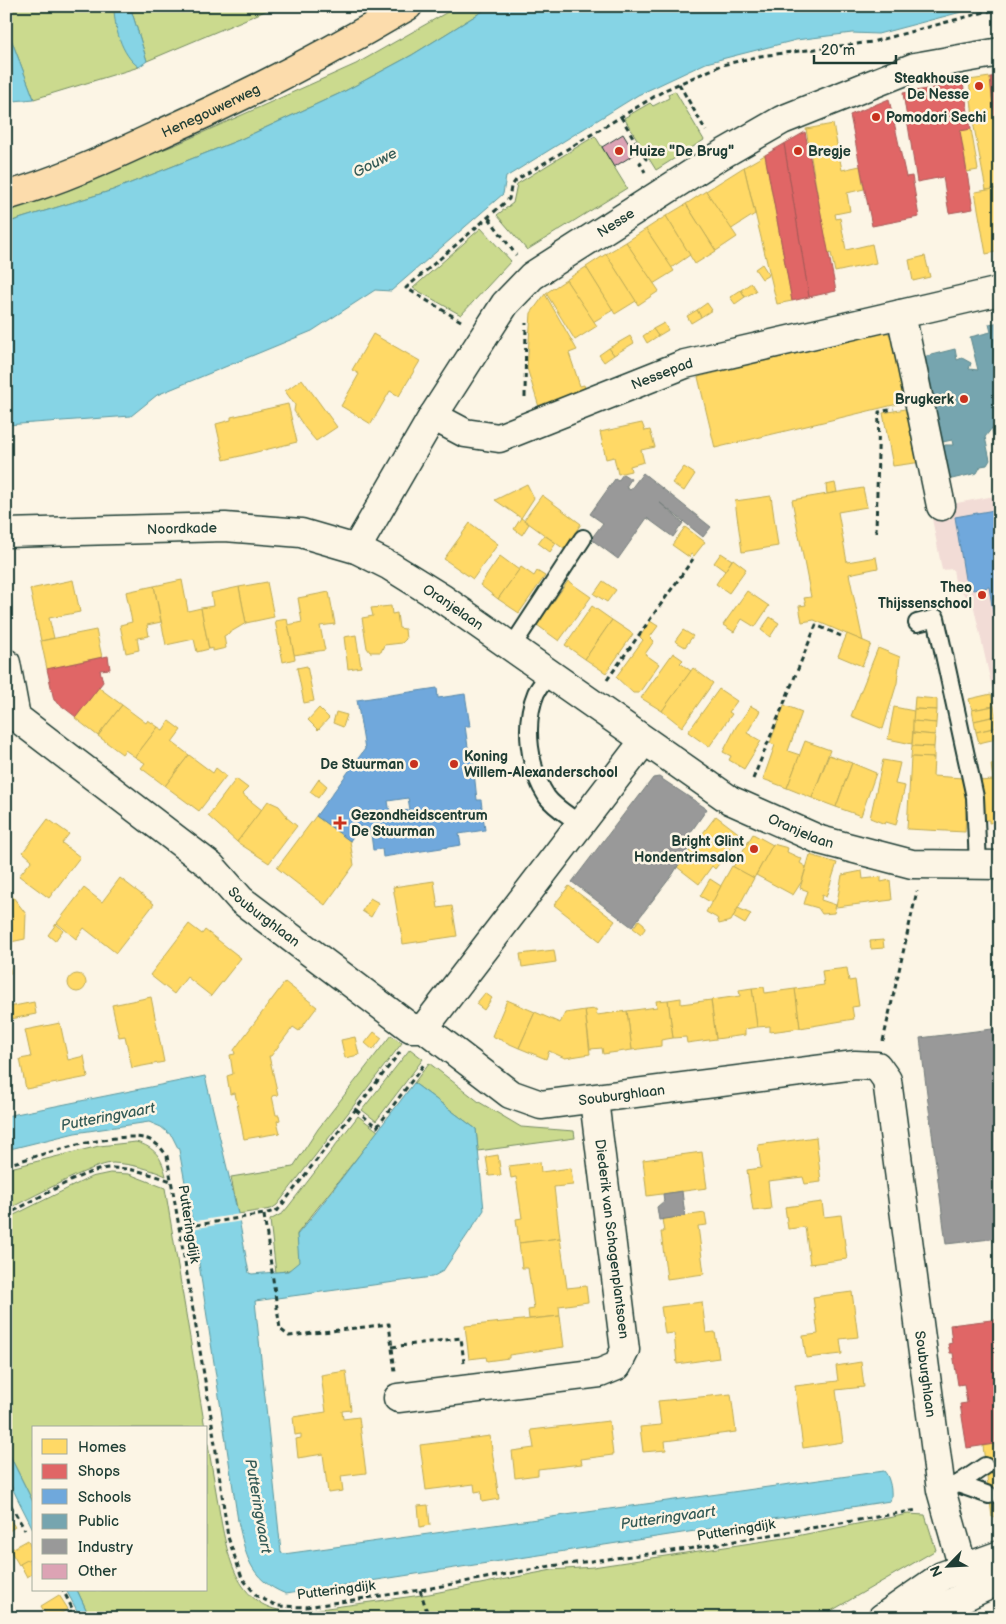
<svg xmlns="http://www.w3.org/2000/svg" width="1006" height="1624" font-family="'Balsamiq Sans',sans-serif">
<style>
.built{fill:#f2dcd6}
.green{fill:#cbda8e;stroke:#758c61}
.water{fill:#86d4e5;stroke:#5d989e}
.pier{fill:#fcf5e5}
.homes{fill:#ffd966;stroke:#bcaa57}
.shops{fill:#e06666;stroke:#a65a57}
.schools{fill:#6fa8dc;stroke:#5788aa;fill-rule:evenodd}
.public{fill:#76a5af;stroke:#5c868a}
.industry{fill:#999;stroke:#747d7b}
.building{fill:#dca3b4;stroke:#1f3d34}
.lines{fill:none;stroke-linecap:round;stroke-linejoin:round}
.lane-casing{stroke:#1f3d34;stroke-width:20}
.street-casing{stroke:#1f3d34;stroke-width:31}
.secondary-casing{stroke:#1f3d34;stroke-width:31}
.primary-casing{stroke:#1f3d34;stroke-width:31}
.path{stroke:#1f3d34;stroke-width:3;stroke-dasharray:5 4;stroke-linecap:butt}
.lane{stroke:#fcf5e5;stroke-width:16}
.street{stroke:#fcf5e5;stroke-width:28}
.secondary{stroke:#fcf5e5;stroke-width:28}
.primary{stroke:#fcdcac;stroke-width:28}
.poi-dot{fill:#c8321e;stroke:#fcf5e5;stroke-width:2}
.labels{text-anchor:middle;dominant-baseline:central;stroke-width:5;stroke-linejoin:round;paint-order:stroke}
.poi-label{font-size:14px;font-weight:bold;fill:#1f3d34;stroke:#fcf5e5;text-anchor:end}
.street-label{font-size:14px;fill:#1f3d34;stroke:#fcf5e5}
.water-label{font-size:15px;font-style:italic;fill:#345b57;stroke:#fcf5e5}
</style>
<rect width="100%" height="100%" fill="#fcf5e5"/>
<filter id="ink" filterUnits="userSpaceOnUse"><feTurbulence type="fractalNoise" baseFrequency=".02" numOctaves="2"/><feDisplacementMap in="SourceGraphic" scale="10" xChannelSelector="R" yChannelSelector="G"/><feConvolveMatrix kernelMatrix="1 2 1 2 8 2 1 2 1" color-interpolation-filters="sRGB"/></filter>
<g filter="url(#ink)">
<path class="built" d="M1000 495V714H998L974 608 955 582 953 569 942 570 930 508Z"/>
<g class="green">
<path d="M6 6H114C114 24 124 57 139 67L34 99 6 26Z"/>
<path d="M130 6H277L147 61Z"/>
<path d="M458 6H491L412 55 345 91 239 140 113 190 6 223V209L175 145 356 64Z"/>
<path d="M675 91 704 140 656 170 624 118 650 103 653 106 669 98 668 94Z"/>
<path d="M595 136 627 188 527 250 497 215 513 203 517 184Z"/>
<path d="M481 228 511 261 461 315 413 288Z"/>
<path d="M391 1035 402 1043 277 1205 271 1209 238 1214 231 1177 293 1167 318 1129Z"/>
<path d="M410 1049 423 1059 376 1121 362 1110Z"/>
<path d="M429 1063 479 1102 521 1127 574 1131 575 1138 478 1151 476 1129 414 1083Z"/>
<path d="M358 1116 378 1131 297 1234 300 1262 293 1269 276 1273 270 1220 283 1213 288 1207Z"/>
<path d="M136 1142C155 1147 162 1158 166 1176 150 1169 132 1164 113 1163 94 1163 27 1200 6 1210V1169L99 1146Z"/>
<path d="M110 1173 129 1174 165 1188 205 1428H34V1504L6 1448V1219L91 1177Z"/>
<path d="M206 1433C210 1458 215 1484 219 1509 228 1562 239 1618 305 1611L429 1594 552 1570 593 1567 791 1537 908 1514 925 1515 936 1550 819 1618H90L77 1590H206Z"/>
</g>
<g class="water">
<path d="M130 6 147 61 139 67C121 55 114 26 114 6Z"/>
<path d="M491 6H984L878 34 852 33 796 40 706 63 638 95 506 177 503 194 391 291 375 290 312 331 157 395 131 416 6 425V223L113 190 239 140 345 91 412 55Z"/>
<path d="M6 26 34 99 14 101 6 82Z"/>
<path d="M205 1076 238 1214 249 1273 252 1274 288 1271 299 1262 297 1235 316 1212 414 1083 476 1129 484 1210 443 1271 432 1277 255 1301 281 1552 284 1554 884 1471C890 1477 893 1494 890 1501L286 1594C249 1579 246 1556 238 1521L194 1231 179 1150 172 1136 161 1127 149 1122 75 1133 6 1150V1116Z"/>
<path d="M6 1448 34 1504V1531L6 1476Z"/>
<path d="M66 1590H77L90 1618H81Z"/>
</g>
<path class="pier" d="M240 1214 242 1221 191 1229 190 1222Z"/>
<g class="homes">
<path d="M990 77 999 166 996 167 1000 188 986 190 974 127 969 80Z"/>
<path d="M833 124 842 170 860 166 864 189 847 193 850 211 835 214 836 219 840 218 846 250 872 244 876 263 835 272 831 253 828 254 806 129Z"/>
<path d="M971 129 978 170 967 172 960 131Z"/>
<path d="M765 155 792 301 777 304 744 167Z"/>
<path d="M744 167 755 214 730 230 706 191Z"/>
<path d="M1000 188V251L986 254 975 192Z"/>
<path d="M706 191 737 237 716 251 686 204Z"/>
<path d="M686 204 716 251 695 264 666 216Z"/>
<path d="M666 216 690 255 671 268 646 229Z"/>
<path d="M646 229 674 271 653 284 626 242Z"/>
<path d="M626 242 659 291 638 305 606 254Z"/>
<path d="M606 254 636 301 615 314 586 267Z"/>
<path d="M925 256 930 277 913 281 909 260Z"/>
<path d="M762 264 769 275 762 279 755 269Z"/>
<path d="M586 267 613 310 593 322 566 280Z"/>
<path d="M566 280 597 326 575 340 546 293Z"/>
<path d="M751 283 756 291 745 297 741 290Z"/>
<path d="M741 290 745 297 735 304 730 297Z"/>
<path d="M545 294 577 350 569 353 580 386 584 385 586 390 539 407 527 368 531 313Z"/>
<path d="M707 303 712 310 701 317 697 310Z"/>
<path d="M697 310 701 317 691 323 687 316Z"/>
<path d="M664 323 668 330 658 336 653 329Z"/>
<path d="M653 329 658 336 647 343 643 336Z"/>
<path d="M886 332 895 338 910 401 715 448 698 377Z"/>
<path d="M373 334 420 361 399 396 390 391 371 424 341 406 359 374 352 370Z"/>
<path d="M630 336 634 343 614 355 609 348Z"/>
<path d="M609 348 614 355 604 362 599 355Z"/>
<path d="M302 379 337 427 316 441 305 428 294 411 295 405 285 391Z"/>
<path d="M288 404 297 442 224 460 216 424 231 420V417Z"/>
<path d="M911 408 922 462 893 466 883 413Z"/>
<path d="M642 423 645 431 650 430 655 447 641 450 644 462 630 466 631 471 618 474 614 457 606 459 600 432Z"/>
<path d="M684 467 695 474 684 491 672 483Z"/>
<path d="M835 483 837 492 827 494 826 485Z"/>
<path d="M527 484 534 498 521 518 495 500Z"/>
<path d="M863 488 867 507 838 512 847 562 876 557 878 568 849 574 863 641 814 620 802 622 799 606 806 605 804 598 811 597 792 500Z"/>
<path d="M542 495 581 524 564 549 524 520Z"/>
<path d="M771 496 778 546 742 552 735 501Z"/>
<path d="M521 518 529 524 522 535 514 529Z"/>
<path d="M470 523 498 544 473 579 444 559Z"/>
<path d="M685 527 705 542 694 556 691 554 689 557 672 545Z"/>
<path d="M544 535 556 543 550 552 538 543Z"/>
<path d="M721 553 732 560 725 571 714 563Z"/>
<path d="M500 556 519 570 498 599 480 585Z"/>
<path d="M733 559 746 569 729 593 716 584Z"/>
<path d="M521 567 534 576 537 571 545 576 519 613 498 599Z"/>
<path d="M73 580 80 612 49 618 54 638 41 641 30 589Z"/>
<path d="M182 580 188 611 201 608 209 649 197 652 194 639 166 645 154 586Z"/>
<path d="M568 581 591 597 559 641 537 625Z"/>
<path d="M603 581 616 590 607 602 594 594Z"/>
<path d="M267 582 274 617 246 623 239 587Z"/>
<path d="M154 586 161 622 147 625 149 636 137 638 139 650 126 653 120 625 132 622 126 592Z"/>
<path d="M239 587 246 623 224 636 226 648 213 651V648L209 649 201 608 213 606 211 593Z"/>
<path d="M747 591 769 606 755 627 742 619 734 632 723 625Z"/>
<path d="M329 592 335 624 320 626 325 650 294 655 288 625 302 622 298 598Z"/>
<path d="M391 606 392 614 397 613 399 628 405 629 406 639 402 643 384 645 381 652H370L367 648 362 618 373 616 371 608Z"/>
<path d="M592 606 612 620 585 659 565 645Z"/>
<path d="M770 617 779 623 770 637 761 630Z"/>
<path d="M287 619 295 659 283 662 275 621Z"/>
<path d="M612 620 633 634 606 673 585 659Z"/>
<path d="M650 621 658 626 650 637 654 641 645 654 659 664 639 693H633L616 677 643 640 640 637Z"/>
<path d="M96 630 102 657 47 669 41 641Z"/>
<path d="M683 630 693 636 685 647 675 641Z"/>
<path d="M847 634 871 644 862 666 838 656Z"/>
<path d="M356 635 361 667 348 669 344 637Z"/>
<path d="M878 648 900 657 897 683 883 729 851 716Z"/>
<path d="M673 653 683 660 680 663 691 671 662 711 641 698Z"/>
<path d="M307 666 314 701 304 703 297 668Z"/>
<path d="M693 668 713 683 682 727 662 711Z"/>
<path d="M98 687 122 705 98 736 75 718Z"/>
<path d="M719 689 737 701 729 712 732 714 709 747 688 732Z"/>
<path d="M991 694 994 706 972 710 969 699Z"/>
<path d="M915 697 937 699V710L914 709Z"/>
<path d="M122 705 146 723 148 720 158 727 135 757 125 750 122 754 98 736Z"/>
<path d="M784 705 802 712 788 751 800 755 787 788 763 779 775 745 770 743Z"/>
<path d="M751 706 760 711 747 733 761 741 744 769 729 760 731 756 723 752 736 727Z"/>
<path d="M994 706 996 716 974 721 972 710Z"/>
<path d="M894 707 914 711 912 744 888 739Z"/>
<path d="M319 708 329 718 318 730 308 720Z"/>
<path d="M914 709 937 710 936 723 913 721Z"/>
<path d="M336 712 347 715 343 727 333 723Z"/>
<path d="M996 716 998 727 976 732 974 721Z"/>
<path d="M169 721 181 730 172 742 189 755 165 786 141 768 145 763 135 757 158 727 163 730Z"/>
<path d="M913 721 936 723 935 735 913 733Z"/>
<path d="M998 727 1000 738 979 743 976 732Z"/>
<path d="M913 733 935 735 934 747 912 746Z"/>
<path d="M805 741 830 750 812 798 787 788Z"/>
<path d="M912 746 934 747V758L911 757Z"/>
<path d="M189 755 213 773 216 768 226 776 199 811 165 786Z"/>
<path d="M829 755 852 763 836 807 812 798Z"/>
<path d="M911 757 934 758 933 776 963 778 967 793 965 832 907 829Z"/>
<path d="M883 760 900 763 895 784 905 786 896 825 886 822 885 824 870 818Z"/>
<path d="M852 763 876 773 861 816 836 807Z"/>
<path d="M1000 763V821L989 823V820H985L979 781 993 780 991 764Z"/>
<path d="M236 779 248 788 242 794 262 810 237 842 208 816Z"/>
<path d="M319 779 327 786 318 798 310 792Z"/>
<path d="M268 801 279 806 287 816 286 817 297 826 269 863 237 842Z"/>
<path d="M316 816 350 841 354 865 325 905 277 868Z"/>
<path d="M716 816 741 835 715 869 712 866 699 884 677 867Z"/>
<path d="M48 819 69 834 62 843 80 857 49 898 19 876 32 860 23 852Z"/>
<path d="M753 834 773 845 754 878 733 867Z"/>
<path d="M773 844 788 848 787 852 802 859 800 863 806 867 802 881 793 895 756 875Z"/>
<path d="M810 855 837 863 826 897 822 895 821 900 836 905 834 913 822 914 818 908 804 904 808 891 800 888Z"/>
<path d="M732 866 754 878 731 921 719 924 717 918 706 912Z"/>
<path d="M862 871 863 879 881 877V882L890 880 892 900 836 907 842 875Z"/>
<path d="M120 878 154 904 116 953 84 928 76 939 57 923 84 888 102 902Z"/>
<path d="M710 879 721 886 712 903 700 896Z"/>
<path d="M434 881 438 908 452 906 457 936 403 944 393 887Z"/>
<path d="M569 886 615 921 600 941 554 905Z"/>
<path d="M13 897 26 914 25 939 6 943V898Z"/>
<path d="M370 898 379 903 371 917 362 911Z"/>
<path d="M738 908 751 914 745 924 733 917Z"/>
<path d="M639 920 644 924 645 929 641 934 633 928Z"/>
<path d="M56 924 63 930 55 941 48 935Z"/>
<path d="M189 924 202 934 205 930 241 958 211 996 187 977 174 994 150 975Z"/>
<path d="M883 940 884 948 871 949 870 941Z"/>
<path d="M6 949 11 973 6 974Z"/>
<path d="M554 950 556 962 522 967 520 954Z"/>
<path d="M847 968 849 981 855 980 859 1006 852 1007 854 1019 800 1028 795 989 824 985 822 971Z"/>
<circle cx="77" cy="983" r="9"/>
<path d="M285 982 317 1007 299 1031 293 1027 271 1056H269L278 1095 272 1096 276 1115H279L280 1120 277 1121 280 1133 244 1139 235 1093 230 1094 227 1076 233 1074 230 1055 235 1054 234 1050Z"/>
<path d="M764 987 765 993 795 989 800 1028 770 1032V1026L757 1027 752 988Z"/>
<path d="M752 988 757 1027 745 1029V1035L716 1039 711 1000 740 996 739 990Z"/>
<path d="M485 993 492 998 484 1010 476 1004Z"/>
<path d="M151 997 164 1062 132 1068 125 1036 119 1037 112 1005Z"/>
<path d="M681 998V1004L711 1000 716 1039 687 1043 686 1037 673 1038 668 1000Z"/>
<path d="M507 1000 535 1012 519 1048 492 1036Z"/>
<path d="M668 1000 673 1038 661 1040V1046L632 1050 627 1011 657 1007 656 1001Z"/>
<path d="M34 1002 36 1014 11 1019 9 1007Z"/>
<path d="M596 1009 597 1015 627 1011 632 1050 603 1054 602 1048 590 1049 585 1010Z"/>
<path d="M585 1010 590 1054 565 1058 549 1051 546 1059 519 1048 535 1012 560 1023 565 1013Z"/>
<path d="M60 1023 68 1060 84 1056 88 1077 26 1089 20 1059 31 1057 25 1030Z"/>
<path d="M374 1032 382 1038 373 1050 365 1043Z"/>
<path d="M355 1037 359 1055 345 1058 341 1040Z"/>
<path d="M816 1137 821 1182 805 1184 803 1177 768 1181 771 1209 753 1211 747 1170 761 1168 758 1145Z"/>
<path d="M702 1152 707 1188 647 1196 643 1160Z"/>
<path d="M498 1155 501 1175 489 1176 486 1157Z"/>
<path d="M540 1162 541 1172 571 1168 573 1185 554 1187 560 1238 519 1243 516 1219 522 1218 516 1177 511 1178 509 1166Z"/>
<path d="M822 1202 824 1217 841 1215 847 1259 810 1264 805 1227 788 1229 785 1207Z"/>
<path d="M705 1213 707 1225 698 1226 704 1274 667 1279 661 1232H664L662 1219Z"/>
<path d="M560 1238 567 1288 586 1286 588 1302 559 1306 560 1316 529 1319 528 1310 534 1309 528 1268H522L519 1243Z"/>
<path d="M852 1292 858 1337 840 1339 842 1354 806 1358 803 1336 818 1334 813 1297Z"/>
<path d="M702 1302 706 1333 715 1332 719 1358 677 1364 674 1333 665 1334 661 1307Z"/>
<path d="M560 1316 564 1347 509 1355V1358L487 1361 486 1357 469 1359 465 1326Z"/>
<path d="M861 1362 864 1387 836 1390 843 1442 803 1448 795 1386 838 1381 836 1366Z"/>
<path d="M346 1371 351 1410 342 1411 343 1419 359 1417 366 1473 341 1476 343 1491 328 1493 323 1454 298 1458 296 1439 301 1438V1434L295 1435 293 1417 326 1412 321 1375Z"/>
<path d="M731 1394 736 1432 665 1441 666 1450 643 1452 640 1427 661 1425 658 1401Z"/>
<path d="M609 1421 613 1455 581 1459 582 1464 538 1469V1475L515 1478 512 1451 534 1448 531 1430Z"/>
<path d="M490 1436 499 1499 482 1502 481 1491 475 1492 474 1484 426 1490 420 1445Z"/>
<path d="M1000 1443V1516L992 1517 983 1446Z"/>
<path d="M428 1505 430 1525 420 1527 418 1506Z"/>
<path d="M6 1514 15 1527 6 1533Z"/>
<path d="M28 1540 34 1557 19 1565 10 1550Z"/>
<path d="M29 1559 34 1573 27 1577 20 1564Z"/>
<path d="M59 1595 68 1609 54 1618H48L41 1606Z"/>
</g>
<g class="shops">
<path d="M1000 76V171L990 77Z"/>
<path d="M963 83 971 129 960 131 973 209 949 213 943 177 917 182 903 93Z"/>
<path d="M889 99 906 177 912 176 919 217 872 226 850 115Z"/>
<path d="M805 132 836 291 809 297 784 144Z"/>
<path d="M784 144 809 297 792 301 765 155Z"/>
<path d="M108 656 110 669 100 670 103 682 76 717 54 700 47 669Z"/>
<path d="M1000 1319V1443L967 1448 960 1404 967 1403 964 1384 958 1385 953 1353H950L948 1344 952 1343 950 1325Z"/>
</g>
<g class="schools">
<path d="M1000 509V654L989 587 973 590 965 579 955 517Z"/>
<path d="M437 688 438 698 465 694 470 726H465L469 754 472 753 477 800H481L485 830 459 834 461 845 383 857 382 849 373 850 371 834 360 826 350 841 316 816 365 749 357 700ZM408 798 410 810 390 813 388 801Z"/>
</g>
<path class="public" d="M1000 322V465L992 428 985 437 990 460 987 465 981 466 977 473 952 479 944 474 940 453 945 445H953L952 440 938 443 919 358 955 349 957 360 962 358 971 363 969 369 978 370 970 337 991 332 989 324Z"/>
<g class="industry">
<path d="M643 473 711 527 703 537 659 502 683 523 673 537 647 518 618 559 591 539 603 523 590 514 615 479 618 481 623 474 631 479 626 487 630 490Z"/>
<path d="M659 777 707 809 686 839 692 843 673 874 632 927 572 882 633 802 634 803 653 778Z"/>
<path d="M1000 1028V1238L946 1244 920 1038Z"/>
<path d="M682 1191 685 1216 659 1220 657 1207 664 1201 663 1194Z"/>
</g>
<path class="building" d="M623 134 635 154 614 167 602 147Z"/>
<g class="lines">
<defs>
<g id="lane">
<path d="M917 623 936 618 975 797 978 865"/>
<path d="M511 648 583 538"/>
<path d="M549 674C545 680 539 687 536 693 523 724 529 770 547 797 555 808 570 816 580 824"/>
<path d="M958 1484 989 1495"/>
<path d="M941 1490 958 1484 985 1466"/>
</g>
<g id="street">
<path d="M901 314 941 506"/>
<path id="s1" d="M433 416 465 433 499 438 685 364 1000 291"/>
<path id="s2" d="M356 549 433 416 485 335 505 304 532 276 721 155 782 120 915 67 1000 52"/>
<path id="s3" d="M6 663 16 717 211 866 241 900 411 1028H424L510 1094 541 1105 855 1065 877 1066 887 1080 941 1490 959 1554 974 1590"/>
<path d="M424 1028 644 741"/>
<path d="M398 1398 600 1373 617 1366 625 1350 594 1100"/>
</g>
<g id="secondary">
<path id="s4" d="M6 533 225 527 301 533 356 549 390 566 443 599 730 800 820 840 912 864 1000 865"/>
<path d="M882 1618 942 1576 1000 1555"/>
<path d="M919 1618 1000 1580"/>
</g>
<g id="primary">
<path id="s5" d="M6 196C58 181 109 158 158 135 244 97 327 54 408 6"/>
</g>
</defs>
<use href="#lane" class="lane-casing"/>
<use href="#street" class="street-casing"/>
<use href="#secondary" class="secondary-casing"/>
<use href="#primary" class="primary-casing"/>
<g class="path">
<path d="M679 84 706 131"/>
<path d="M621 117 646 159 640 163 645 172"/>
<path d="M489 218 516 255"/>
<path d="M461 321 406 288 509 199 511 187 516 180 667 89 722 65 760 56 872 42 1000 8"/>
<path d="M525 397 526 323"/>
<path d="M876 532 879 412 894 409"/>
<path d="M607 680 693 559"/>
<path d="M753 779 816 625 841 636"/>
<path d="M883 1041 917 891"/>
<path d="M356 1110 377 1127 425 1063"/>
<path d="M6 1165C38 1156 121 1128 150 1140 158 1144 162 1149 167 1156L211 1416 228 1537 242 1578 257 1596 277 1606 306 1607 420 1590 551 1566 688 1549 917 1510"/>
<path d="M6 1215C31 1203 85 1168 111 1168 132 1168 151 1174 171 1181"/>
<path d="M264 1215 280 1329 289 1336 389 1324 395 1372"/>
<path d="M178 1228 264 1214 278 1210 400 1052"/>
<path d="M392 1347 461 1338 464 1363"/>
<path d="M6 1497 25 1530"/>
<path d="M420 1590 429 1618"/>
<path d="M60 1618 73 1610 63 1590"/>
<path d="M842 1618 856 1610"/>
</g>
<use href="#lane" class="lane"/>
<use href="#street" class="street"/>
<use href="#secondary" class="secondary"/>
<use href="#primary" class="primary"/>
</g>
</g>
<g class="poi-dot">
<circle cx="979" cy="86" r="5"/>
<circle cx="876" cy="117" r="5"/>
<circle cx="619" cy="151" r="5"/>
<circle cx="798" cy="151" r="5"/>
<circle cx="964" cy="399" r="5"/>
<circle cx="982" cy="595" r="5"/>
<circle cx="414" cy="764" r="5"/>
<circle cx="454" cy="764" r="5"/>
<path d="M337.5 815.5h5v5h5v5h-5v5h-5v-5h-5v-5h5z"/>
<circle cx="754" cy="849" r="5"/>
</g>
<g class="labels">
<g class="poi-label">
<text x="969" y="78">Steakhouse<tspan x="969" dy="16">De Nesse</tspan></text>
<text x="886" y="117" text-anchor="start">Pomodori Sechi</text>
<text x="629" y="151" text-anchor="start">Huize "De Brug"</text>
<text x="808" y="151" text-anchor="start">Bregje</text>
<text x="954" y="399">Brugkerk</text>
<text x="972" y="587">Theo<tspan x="972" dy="16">Thijssenschool</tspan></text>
<text x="464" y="756" text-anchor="start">Koning<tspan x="464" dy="16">Willem-Alexanderschool</tspan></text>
<text x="404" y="764">De Stuurman</text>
<text x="351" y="815" text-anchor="start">Gezondheidscentrum<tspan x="351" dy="16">De Stuurman</tspan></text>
<text x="744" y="841">Bright Glint<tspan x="744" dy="16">Hondentrimsalon</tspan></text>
</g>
<g class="street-label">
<text stroke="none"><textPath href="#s5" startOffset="222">Henegouwerweg</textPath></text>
<text stroke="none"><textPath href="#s2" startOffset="425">Nesse</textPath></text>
<text stroke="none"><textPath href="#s1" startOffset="246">Nessepad</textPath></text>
<text stroke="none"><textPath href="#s4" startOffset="176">Noordkade</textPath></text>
<text stroke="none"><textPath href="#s4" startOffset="466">Oranjelaan</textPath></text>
<text stroke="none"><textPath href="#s4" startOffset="881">Oranjelaan</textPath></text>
<text stroke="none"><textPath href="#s3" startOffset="374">Souburghlaan</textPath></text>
<text stroke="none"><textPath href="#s3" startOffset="794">Souburghlaan</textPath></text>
<text transform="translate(189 1224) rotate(81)">Putteringdijk</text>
<text transform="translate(612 1239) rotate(83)">Diederik van Schagenplantsoen</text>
<text stroke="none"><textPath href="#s3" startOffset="1365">Souburghlaan</textPath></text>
<text transform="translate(736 1530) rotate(-9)">Putteringdijk</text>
<text transform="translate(336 1590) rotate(-7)">Putteringdijk</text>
</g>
<g class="water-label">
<text transform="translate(375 163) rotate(-27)">Gouwe</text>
<text transform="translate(108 1117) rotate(-11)">Putteringvaart</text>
<text transform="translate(258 1506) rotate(80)">Putteringvaart</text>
<text transform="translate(668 1518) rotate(-8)">Putteringvaart</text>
</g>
</g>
<rect width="1006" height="1624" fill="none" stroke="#fcf5e5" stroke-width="25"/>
<rect x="12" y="12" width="981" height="1599" fill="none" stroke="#1f3d34" stroke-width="2" filter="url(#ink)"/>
<rect x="32" y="1426" width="175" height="165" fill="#fcf5e5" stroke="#a4ab9e"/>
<rect x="42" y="1439" width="25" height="15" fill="#ffd966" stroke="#a4ab9e"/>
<text x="78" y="1452" font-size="15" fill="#1f3d34">Homes</text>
<rect x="42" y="1464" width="25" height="15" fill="#e06666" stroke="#a4ab9e"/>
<text x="78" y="1476" font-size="15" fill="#1f3d34">Shops</text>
<rect x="42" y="1489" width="25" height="15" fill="#6fa8dc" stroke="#a4ab9e"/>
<text x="78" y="1502" font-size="15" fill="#1f3d34">Schools</text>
<rect x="42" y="1514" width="25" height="15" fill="#76a5af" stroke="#a4ab9e"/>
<text x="78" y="1526" font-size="15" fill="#1f3d34">Public</text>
<rect x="42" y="1539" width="25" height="15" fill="#999999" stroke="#a4ab9e"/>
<text x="78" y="1552" font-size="15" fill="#1f3d34">Industry</text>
<rect x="42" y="1564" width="25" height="15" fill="#dca3b4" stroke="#a4ab9e"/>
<text x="78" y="1576" font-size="15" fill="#1f3d34">Other</text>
<g transform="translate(948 1566) rotate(246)" stroke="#fcf5e5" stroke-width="4" paint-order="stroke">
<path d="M0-4L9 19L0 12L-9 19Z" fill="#1f3d34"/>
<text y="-8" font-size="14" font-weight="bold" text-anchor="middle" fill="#1f3d34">N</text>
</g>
<path d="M814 55v8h82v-8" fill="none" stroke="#1f3d34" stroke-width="2.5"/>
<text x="821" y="55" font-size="15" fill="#1f3d34" stroke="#fcf5e5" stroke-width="4" paint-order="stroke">20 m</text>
</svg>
